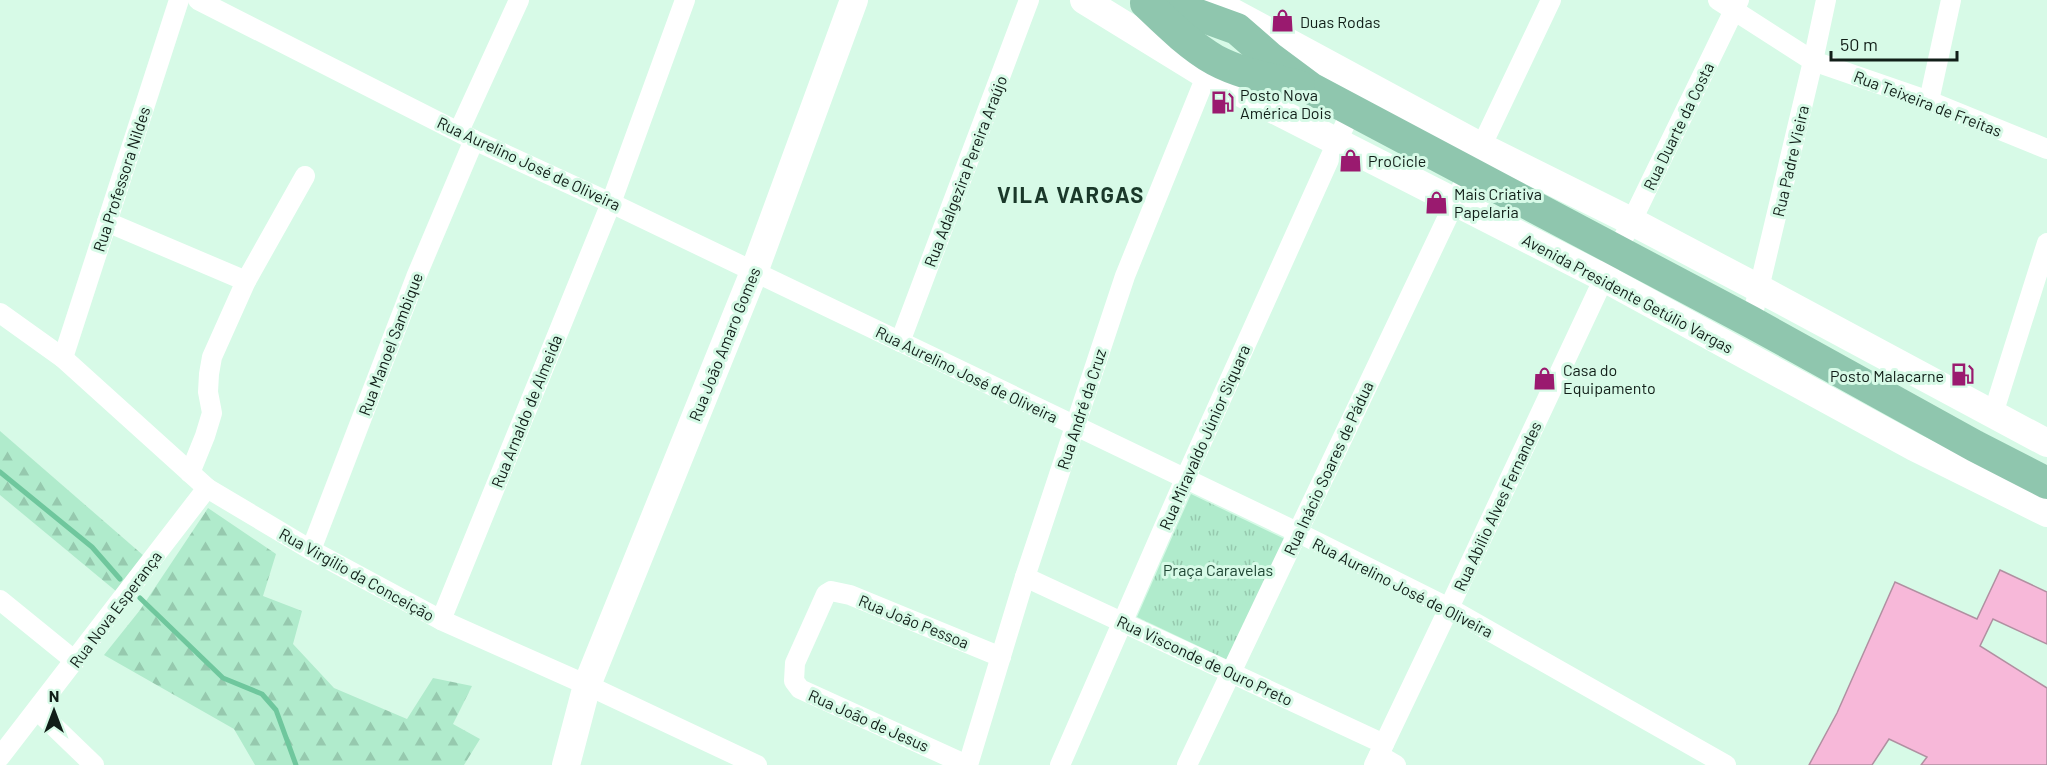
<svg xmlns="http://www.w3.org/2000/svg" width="2047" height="765" font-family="Barlow,sans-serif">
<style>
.forest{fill:url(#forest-firs)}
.park{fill:url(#park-tufts)}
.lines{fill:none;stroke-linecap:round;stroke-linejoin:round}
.stream{stroke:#6fc79d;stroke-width:5}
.building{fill:#f7b8d9;stroke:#b090a1;stroke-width:1.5}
.street{stroke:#fff;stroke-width:20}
.secondary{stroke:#fff;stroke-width:28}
.primary{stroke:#8fc6ae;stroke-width:32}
.labels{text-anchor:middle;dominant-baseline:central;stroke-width:6;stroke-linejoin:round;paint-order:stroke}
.poi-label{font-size:16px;fill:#111e18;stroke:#d7fae7;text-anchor:start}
.street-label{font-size:16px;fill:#111e18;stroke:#d7fae7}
.park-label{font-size:16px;fill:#1f4533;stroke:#d7fae7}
.district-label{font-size:22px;font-weight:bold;letter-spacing:1.5px;fill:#1a382a;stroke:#d7fae7}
</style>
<defs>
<pattern id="forest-firs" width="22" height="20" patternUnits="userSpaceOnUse" patternTransform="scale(1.5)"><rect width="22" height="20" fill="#b0ebcc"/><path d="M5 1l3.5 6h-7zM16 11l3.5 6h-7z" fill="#96c9ae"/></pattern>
<pattern id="park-tufts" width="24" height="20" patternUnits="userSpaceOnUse" patternTransform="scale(1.5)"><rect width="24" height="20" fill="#b0ebcc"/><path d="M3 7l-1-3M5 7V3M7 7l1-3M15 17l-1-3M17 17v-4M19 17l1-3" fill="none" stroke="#96c9ae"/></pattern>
</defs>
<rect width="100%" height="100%" fill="#d7fae7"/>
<g class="forest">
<path d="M0 431 144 556 117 592 0 495Z"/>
<path d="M208 508 276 554 263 596 302 611 293 644 334 688 407 719 433 678 472 686 453 724 480 739 464 765H255L234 729 104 655 140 610Z"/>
</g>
<path class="park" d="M1191 494 1291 542 1234 663 1137 617Z"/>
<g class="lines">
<g class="stream">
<path d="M0 472 92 547 120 579"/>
<path d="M140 598 223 678 262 694 276 710 296 765"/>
</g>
</g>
<path class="building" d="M2000 570 2047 592V644L1993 619 1980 646 2047 688V765H1921L1927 757 1889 739 1872 765H1809L1837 713 1895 582 1977 619Z"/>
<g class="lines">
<g class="street">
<path d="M198 0 474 140 611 203 1297 532 1449 608 1726 765"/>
<path d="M1718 0 1813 61 1929 101 2047 149"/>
<path d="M1929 101 1951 0"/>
<path d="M459 131 519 0"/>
<path d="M107 222 246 281"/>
<path d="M0 313 63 358 207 488 311 550 441 620 587 685 757 765"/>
<path d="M1751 322 1813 61 1826 0"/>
<path d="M900 342 1029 0"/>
<path d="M63 358 179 0"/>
<path d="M1993 414 2047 243"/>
<path d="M190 473 205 436 212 413 208 392 209 374 212 357 246 281 305 176"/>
<path d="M311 550 416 277 474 140"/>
<path d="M1025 577 1384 744"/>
<path d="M0 600 75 661"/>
<path d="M441 620 611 203 685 0"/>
<path d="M37 710 94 765"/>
<path d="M1379 755 1396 765"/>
<path d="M0 757 207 488"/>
<path d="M967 765 800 689 794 681 795 663 826 594 831 591 850 595 1001 657"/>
<path d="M968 765 1025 577 1125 276 1211 64"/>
<path d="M1060 765 1185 479 1351 111"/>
<path d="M1187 765 1551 0"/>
<path d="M1374 765 1449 608 1604 278 1739 0"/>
</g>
<g class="secondary">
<path d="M1084 0 1206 75 1604 278 1914 447 2047 513"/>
<path d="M1210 0 1482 147 1631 221 1760 289 2047 443"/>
<path d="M566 765 587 685 754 272 854 0"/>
</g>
<g class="primary">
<path d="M1157 0 1237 29 1269 57 1312 89 1751 322 1975 446 2047 483"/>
<path d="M1146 3C1167 23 1189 45 1215 60 1241 74 1271 79 1299 86"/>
</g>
</g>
<defs>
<symbol id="shop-bare" viewBox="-9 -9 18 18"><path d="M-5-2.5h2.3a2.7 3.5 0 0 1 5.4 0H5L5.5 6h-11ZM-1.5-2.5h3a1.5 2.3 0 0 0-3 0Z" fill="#9a1a6f" stroke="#d7fae7" stroke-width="2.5" paint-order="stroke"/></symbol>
<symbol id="fuel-bare" viewBox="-9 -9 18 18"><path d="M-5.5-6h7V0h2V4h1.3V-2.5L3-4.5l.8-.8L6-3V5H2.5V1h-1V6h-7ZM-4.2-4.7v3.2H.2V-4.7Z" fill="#9a1a6f" stroke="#d7fae7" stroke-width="2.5" paint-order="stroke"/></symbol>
</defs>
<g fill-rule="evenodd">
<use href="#shop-bare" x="1266" y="4" width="33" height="33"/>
<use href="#fuel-bare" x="1206" y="86" width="33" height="33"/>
<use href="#shop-bare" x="1334" y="144" width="33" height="33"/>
<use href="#shop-bare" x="1420" y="186" width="33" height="33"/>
<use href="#fuel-bare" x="1946" y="358" width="33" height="33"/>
<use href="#shop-bare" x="1528" y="362" width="33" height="33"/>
</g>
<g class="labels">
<g class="poi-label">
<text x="1300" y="21">Duas Rodas</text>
<text x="1240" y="94">Posto Nova<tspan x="1240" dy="18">América Dois</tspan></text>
<text x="1368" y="160">ProCicle</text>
<text x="1454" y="193">Mais Criativa<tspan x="1454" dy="18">Papelaria</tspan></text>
<text x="1563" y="369">Casa do<tspan x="1563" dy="18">Equipamento</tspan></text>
<text x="1944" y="375" text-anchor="end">Posto Malacarne</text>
</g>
<g class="street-label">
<text transform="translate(1928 103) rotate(21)">Rua Teixeira de Freitas</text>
<text transform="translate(1678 126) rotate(-64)">Rua Duarte da Costa</text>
<text transform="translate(1790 161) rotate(-77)">Rua Padre Vieira</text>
<text transform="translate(529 163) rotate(25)">Rua Aurelino José de Oliveira</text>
<text transform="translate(965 171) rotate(-69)">Rua Adalgezira Pereira Araújo</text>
<text transform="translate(121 179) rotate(-72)">Rua Professora Nildes</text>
<text transform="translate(1628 293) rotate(28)">Avenida Presidente Getúlio Vargas</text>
<text transform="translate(390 344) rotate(-69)">Rua Manoel Sambique</text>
<text transform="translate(724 344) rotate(-68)">Rua João Amaro Gomes</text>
<text transform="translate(967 374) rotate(26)">Rua Aurelino José de Oliveira</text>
<text transform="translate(1081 409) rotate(-72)">Rua André da Cruz</text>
<text transform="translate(526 411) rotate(-68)">Rua Arnaldo de Almeida</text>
<text transform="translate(1204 437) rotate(-66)">Rua Miravaldo Júnior Siquara</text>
<text transform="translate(1328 468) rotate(-65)">Rua Inácio Soares de Pádua</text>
<text transform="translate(1497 506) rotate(-65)">Rua Abilio Alves Fernandes</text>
<text transform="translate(357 574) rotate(29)">Rua Virgilio da Conceição</text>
<text transform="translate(1403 587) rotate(27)">Rua Aurelino José de Oliveira</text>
<text transform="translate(115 609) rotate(-53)">Rua Nova Esperança</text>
<text transform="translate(914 621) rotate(22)">Rua João Pessoa</text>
<text transform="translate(1205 660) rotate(25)">Rua Visconde de Ouro Preto</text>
<text transform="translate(869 720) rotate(24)">Rua João de Jesus</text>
</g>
<g class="park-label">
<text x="1218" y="569">Praça Caravelas</text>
</g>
<g class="district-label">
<text x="1071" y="194">VILA VARGAS</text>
</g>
</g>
<g transform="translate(54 711)" stroke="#d7fae7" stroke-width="4.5" paint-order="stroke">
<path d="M0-4.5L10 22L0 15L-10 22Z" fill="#111e18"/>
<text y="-9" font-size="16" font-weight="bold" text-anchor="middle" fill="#111e18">N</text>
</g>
<path d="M1831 51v9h126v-9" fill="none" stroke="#111e18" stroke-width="3"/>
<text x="1840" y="51" font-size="18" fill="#111e18" stroke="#d7fae7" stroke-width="4.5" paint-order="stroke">50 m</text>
</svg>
